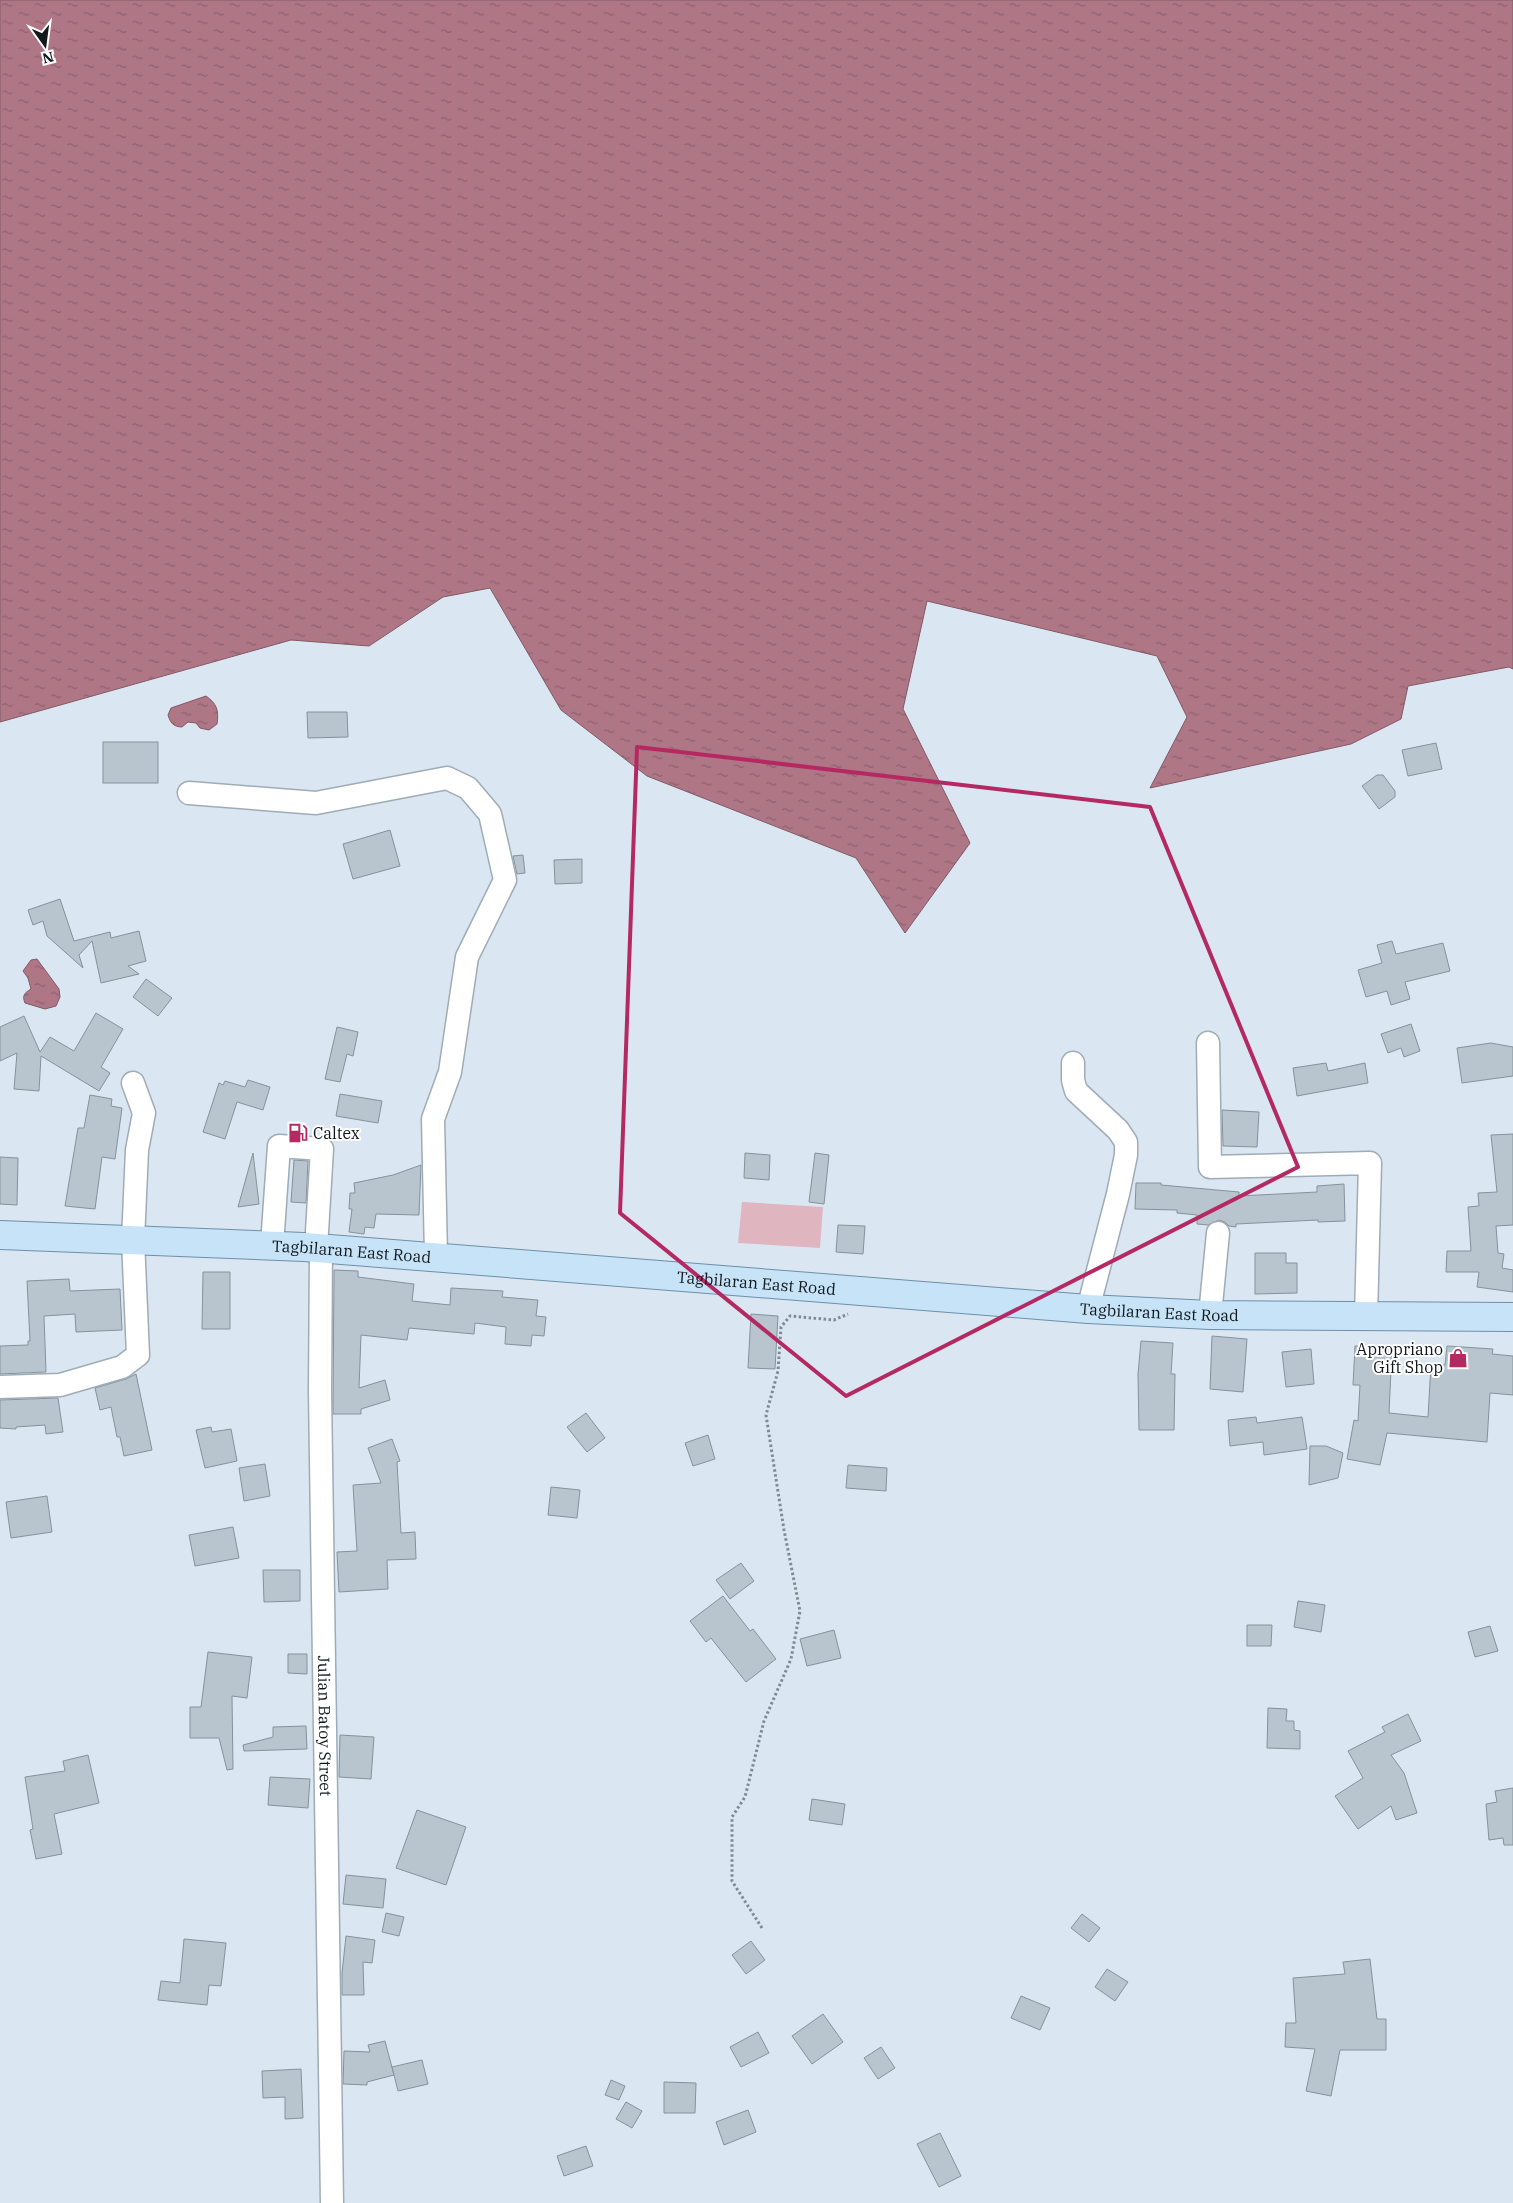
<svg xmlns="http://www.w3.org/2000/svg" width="1513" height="2203" font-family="'IBM Plex Serif',serif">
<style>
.pitch{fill:#dfb6c0}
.water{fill:url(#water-ripples);stroke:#805a66}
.building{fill:#b8c5cf;stroke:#85929b}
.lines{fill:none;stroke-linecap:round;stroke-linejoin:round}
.minor-casing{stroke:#9facb6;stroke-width:25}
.major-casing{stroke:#6e8fa7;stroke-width:30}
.path{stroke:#818a92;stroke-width:3;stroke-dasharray:2.5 2.5;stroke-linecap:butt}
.minor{stroke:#fff;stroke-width:22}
.major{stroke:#c6e3f7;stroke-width:28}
.marked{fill:none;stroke:#b52963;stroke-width:4;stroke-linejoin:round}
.labels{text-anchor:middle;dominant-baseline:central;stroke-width:4;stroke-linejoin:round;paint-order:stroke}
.poi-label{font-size:16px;fill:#12171b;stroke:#fff;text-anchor:start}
.street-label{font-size:16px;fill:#12171b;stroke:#fff}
</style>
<defs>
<pattern id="water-ripples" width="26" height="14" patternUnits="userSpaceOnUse" patternTransform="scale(1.25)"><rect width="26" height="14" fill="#af7686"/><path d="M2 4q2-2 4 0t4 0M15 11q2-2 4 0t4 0" fill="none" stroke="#8d606d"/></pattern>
</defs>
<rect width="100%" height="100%" fill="#dae7f2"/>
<path class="pitch" d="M742 1202 823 1207 820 1248 738 1243Z"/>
<g class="water">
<path d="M0 0H1513V669L1509 667 1408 686 1401 719 1351 744 1150 788 1187 717 1157 656 927 601 903 709 970 843 905 933 856 858 647 776 561 710 490 588 443 597 369 646 291 640 0 722Z"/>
<path d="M206 696C217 704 219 710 217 724L209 730 200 728 196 723 188 722 182 727C173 727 170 722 168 715L171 708Z"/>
<path d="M37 959 59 989 60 997 56 1006 45 1009 25 1003C22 996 24 993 31 989L28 978 23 971 31 960Z"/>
</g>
<g class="building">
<path d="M307 712H347L348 737 308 738Z"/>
<rect x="103" y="742" width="55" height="41"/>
<path d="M1436 743 1442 769 1408 776 1402 750Z"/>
<path d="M1377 775H1383L1395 791V797L1379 809 1362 786Z"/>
<path d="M390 830 400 866 353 879 343 844Z"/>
<path d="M523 855 525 873 517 874 513 856Z"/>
<path d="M582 859V883L555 884 554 860Z"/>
<path d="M60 899 74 941 110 932 111 938 139 931 146 961 128 966 139 974 101 983 92 941 79 955 83 968 47 936 43 921 33 925 28 910Z"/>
<path d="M1392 941 1396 954 1443 943 1450 971 1405 982 1410 999 1391 1005 1387 991 1366 997 1358 970 1382 963 1377 945Z"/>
<path d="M146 979 172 998 158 1016 133 997Z"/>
<path d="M96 1013 123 1029 101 1067 110 1073 99 1091 41 1056 39 1091 14 1089 17 1053 0 1061V1027L24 1016 40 1052 50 1037 74 1051Z"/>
<path d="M1411 1024 1420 1051 1404 1057 1401 1048 1388 1053 1381 1034Z"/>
<path d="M337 1027 358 1032 353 1056 347 1054 340 1082 325 1079Z"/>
<path d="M1491 1043 1513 1047V1076L1462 1083 1457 1048Z"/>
<path d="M1326 1063 1328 1071 1365 1063 1368 1083 1297 1096 1293 1068Z"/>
<path d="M248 1080 270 1087 263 1110 237 1102 225 1139 203 1132 219 1083 223 1085 225 1081 245 1087Z"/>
<path d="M340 1094 382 1101 378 1123 336 1116Z"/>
<path d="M90 1095 112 1099 111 1106 122 1108 115 1159 102 1157 95 1209 65 1206 78 1128H84Z"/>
<path d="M1222 1110 1259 1112 1257 1147 1223 1146Z"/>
<path d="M1513 1134V1225L1496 1226 1498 1253 1504 1254 1502 1268 1513 1270V1292L1477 1287 1479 1272H1446L1447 1251H1471L1468 1207 1479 1206 1478 1193 1497 1192 1491 1135Z"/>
<path d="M253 1153 259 1204 238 1207Z"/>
<path d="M745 1153 770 1155 769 1180 744 1178Z"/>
<path d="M815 1153 829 1155 824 1204 809 1202Z"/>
<path d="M0 1157 18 1158 17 1205 0 1204Z"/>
<path d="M294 1160 308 1161 306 1203 291 1202Z"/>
<path d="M421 1165 419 1215 376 1214 374 1228 365 1227 364 1234 349 1232 352 1209H349L350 1193H355L354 1183 393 1175Z"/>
<path d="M1136 1183H1161V1185L1239 1192V1196L1317 1192V1186L1344 1184 1345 1221 1318 1222V1220L1236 1224V1227L1229 1226 1225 1222 1219 1220 1208 1225 1197 1224V1215L1177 1213V1210L1135 1209Z"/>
<path d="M838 1225 865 1226 863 1254 836 1252Z"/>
<path d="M1255 1253H1286V1263H1297V1293L1255 1294Z"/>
<path d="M334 1270 358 1271V1277L414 1284 412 1301 450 1305 451 1288 503 1291 502 1297 538 1300 536 1316 546 1317 544 1336 532 1335 531 1346 505 1344 506 1327 475 1323 474 1334 409 1328 407 1340 361 1335 359 1388 385 1380 390 1400 361 1409V1414H333Z"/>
<path d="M203 1272H230V1329H202Z"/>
<path d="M69 1279 70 1291 120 1289 122 1330 76 1332 75 1314 44 1316 46 1372 0 1374V1346L28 1345V1341H30L27 1281Z"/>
<path d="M751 1314 778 1316 775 1369 748 1368Z"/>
<path d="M1212 1336 1247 1339 1243 1392 1210 1389Z"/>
<path d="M1141 1341 1173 1343 1171 1374H1175L1174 1430H1139L1138 1374Z"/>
<path d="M1355 1346 1392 1348 1389 1413 1428 1417 1431 1364 1445 1365 1447 1346 1493 1349 1492 1354 1513 1356V1395L1490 1393 1487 1442 1387 1433 1380 1465 1347 1459 1354 1420 1358 1421 1360 1385H1353Z"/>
<path d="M1311 1349 1314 1384 1286 1387 1282 1352Z"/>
<path d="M136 1374 152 1450 124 1456 120 1437H117L111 1407 100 1410 95 1388 126 1379Z"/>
<path d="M58 1398 63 1432 46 1434 45 1425 16 1427V1429L0 1428V1400Z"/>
<path d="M586 1413 605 1438 587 1452 567 1427Z"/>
<path d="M1256 1417 1257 1423 1302 1417 1307 1449 1264 1455 1263 1442 1230 1446 1228 1420Z"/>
<path d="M211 1427 212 1432 231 1429 237 1461 205 1468 196 1430Z"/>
<path d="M708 1435 715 1459 693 1466 685 1443Z"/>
<path d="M392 1439 400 1461 397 1462 401 1533 415 1532 416 1559 387 1560 388 1589 339 1592 337 1552 357 1551 353 1485 381 1483 368 1448Z"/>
<path d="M1310 1446H1326L1343 1453 1338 1478 1309 1485Z"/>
<path d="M265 1464 270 1496 244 1501 239 1468Z"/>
<path d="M848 1465 887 1468 886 1491 846 1488Z"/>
<path d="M551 1487 580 1490 577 1518 548 1515Z"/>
<path d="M47 1496 52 1532 11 1538 6 1502Z"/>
<path d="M233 1527 239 1558 195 1566 189 1535Z"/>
<path d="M741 1563 754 1581 730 1599 716 1580Z"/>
<path d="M263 1570H300V1601L264 1602Z"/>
<path d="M723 1596 750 1631 753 1629 776 1659 746 1682 711 1638 706 1642 690 1621Z"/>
<path d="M1298 1601 1325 1605 1321 1632 1294 1627Z"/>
<path d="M1247 1625H1272L1271 1646H1247Z"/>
<path d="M1490 1626 1498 1651 1475 1657 1468 1632Z"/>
<path d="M834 1630 841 1658 807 1666 800 1639Z"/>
<path d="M208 1652 252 1657 247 1698 232 1696 233 1769 227 1770 219 1738H190V1707H201Z"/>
<path d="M288 1654H307V1674L288 1673Z"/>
<path d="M1268 1708 1287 1709 1286 1721H1294V1730L1300 1731V1749L1267 1748Z"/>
<path d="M1408 1714 1421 1741 1391 1755 1404 1773 1417 1813 1396 1820 1391 1806 1358 1829 1335 1796 1363 1778 1348 1751 1385 1732 1382 1727Z"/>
<path d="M306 1726 307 1749 244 1751 243 1745 273 1737V1727Z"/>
<path d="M340 1735 374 1737 371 1779 339 1777Z"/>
<path d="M88 1755 99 1803 54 1814 62 1854 36 1859 30 1830 33 1829 25 1777 65 1771 63 1761Z"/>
<path d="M270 1777 310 1779 308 1808 268 1805Z"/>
<path d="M1513 1788V1845H1504L1503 1838 1489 1840 1486 1804 1497 1802 1495 1791Z"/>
<path d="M812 1799 845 1804 842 1825 809 1820Z"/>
<path d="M417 1810 466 1827 446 1885 396 1868Z"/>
<path d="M346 1875 386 1879 383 1908 343 1904Z"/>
<path d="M386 1913 404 1917 399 1936 382 1932Z"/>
<path d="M1082 1914 1100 1928 1089 1942 1071 1928Z"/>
<path d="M346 1936 375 1940 372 1963 363 1962 364 1995H342V1973Z"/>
<path d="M184 1939 226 1943 221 1986 209 1985 207 2005 158 2000 161 1981 180 1983Z"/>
<path d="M751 1941 765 1960 746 1974 732 1955Z"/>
<path d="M1370 1959 1377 2019H1386V2050H1340L1331 2096 1306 2091 1315 2049 1285 2047 1286 2023H1296L1293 1978 1345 1974 1343 1962Z"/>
<path d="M1107 1969 1128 1982 1115 2001 1095 1987Z"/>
<path d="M1021 1996 1050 2008 1040 2030 1011 2018Z"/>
<path d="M823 2014 843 2042 812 2064 792 2036Z"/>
<path d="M758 2032 769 2053 741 2067 730 2047Z"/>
<path d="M385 2041 394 2075 367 2082V2085L343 2084 344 2051 370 2052 368 2045Z"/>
<path d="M881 2047 895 2068 878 2079 864 2058Z"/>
<path d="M422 2060 428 2084 398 2091 392 2067Z"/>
<path d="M301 2069 303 2118 285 2119V2097L263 2098 262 2071Z"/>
<path d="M611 2080 625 2086 619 2100 605 2095Z"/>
<path d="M664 2082 696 2083 695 2113H664Z"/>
<path d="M626 2102 642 2111 632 2128 616 2119Z"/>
<path d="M748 2110 756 2132 724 2145 716 2122Z"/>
<path d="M940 2133 961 2176 939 2187 917 2144Z"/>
<path d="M586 2146 593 2166 564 2176 557 2156Z"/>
</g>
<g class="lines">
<defs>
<g id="minor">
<path d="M189 793 316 803 447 778 468 788 490 814 505 880 467 957 450 1072 433 1119 436 1256"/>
<path d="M1208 1043 1210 1167 1370 1163 1366 1317"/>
<path d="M1073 1063V1080L1076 1091 1118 1130 1126 1142V1155L1118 1194 1088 1309"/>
<path d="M272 1245 279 1146 322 1149 316 1248"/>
<path id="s1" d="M321 1248 320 1392 332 2203"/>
<path d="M1210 1315 1218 1233"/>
<path d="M0 1387 60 1385 122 1367 138 1355 133 1240 137 1150 144 1113 133 1083"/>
</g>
<g id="major">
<path id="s2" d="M0 1235 304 1247 1088 1309 1210 1315 1513 1317"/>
</g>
</defs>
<use href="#minor" class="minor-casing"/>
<use href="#major" class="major-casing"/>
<path class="path" d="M762 1928 732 1881V1817L745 1797 764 1721 791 1659 800 1611 784 1530 766 1415 778 1371 781 1327 790 1316 834 1320 848 1314"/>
<use href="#minor" class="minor"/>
<use href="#major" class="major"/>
</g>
<path class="marked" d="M637 747 1150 807 1298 1167 846 1396 620 1213Z"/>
<defs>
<symbol id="fuel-bare" viewBox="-9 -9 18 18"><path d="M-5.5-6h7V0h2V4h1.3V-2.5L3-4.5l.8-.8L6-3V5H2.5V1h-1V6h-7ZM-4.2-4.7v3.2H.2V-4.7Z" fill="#b52963" stroke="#fff" stroke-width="2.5" paint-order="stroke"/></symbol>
<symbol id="shop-bare" viewBox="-9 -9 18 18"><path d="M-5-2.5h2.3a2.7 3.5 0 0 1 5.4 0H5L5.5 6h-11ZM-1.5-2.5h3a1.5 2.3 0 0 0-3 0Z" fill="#b52963" stroke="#fff" stroke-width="2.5" paint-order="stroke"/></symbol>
</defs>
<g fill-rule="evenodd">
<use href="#fuel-bare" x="284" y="1119" width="28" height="28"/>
<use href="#shop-bare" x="1444" y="1344" width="28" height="28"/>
</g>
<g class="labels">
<g class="poi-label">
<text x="313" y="1133">Caltex</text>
<text x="1443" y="1349" text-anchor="end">Apropriano<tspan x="1443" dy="18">Gift Shop</tspan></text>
</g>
<g class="street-label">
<text stroke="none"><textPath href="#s2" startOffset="352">Tagbilaran East Road</textPath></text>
<text stroke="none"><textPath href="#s2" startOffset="758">Tagbilaran East Road</textPath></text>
<text stroke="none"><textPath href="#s2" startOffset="1162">Tagbilaran East Road</textPath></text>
<text stroke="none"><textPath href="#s1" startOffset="478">Julian Batoy Street</textPath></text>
</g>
</g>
<g transform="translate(45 45) rotate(166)" stroke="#ffffff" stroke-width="4" paint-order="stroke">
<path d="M0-4L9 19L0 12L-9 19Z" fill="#12171b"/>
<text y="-8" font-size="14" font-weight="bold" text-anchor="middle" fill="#12171b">N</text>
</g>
</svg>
